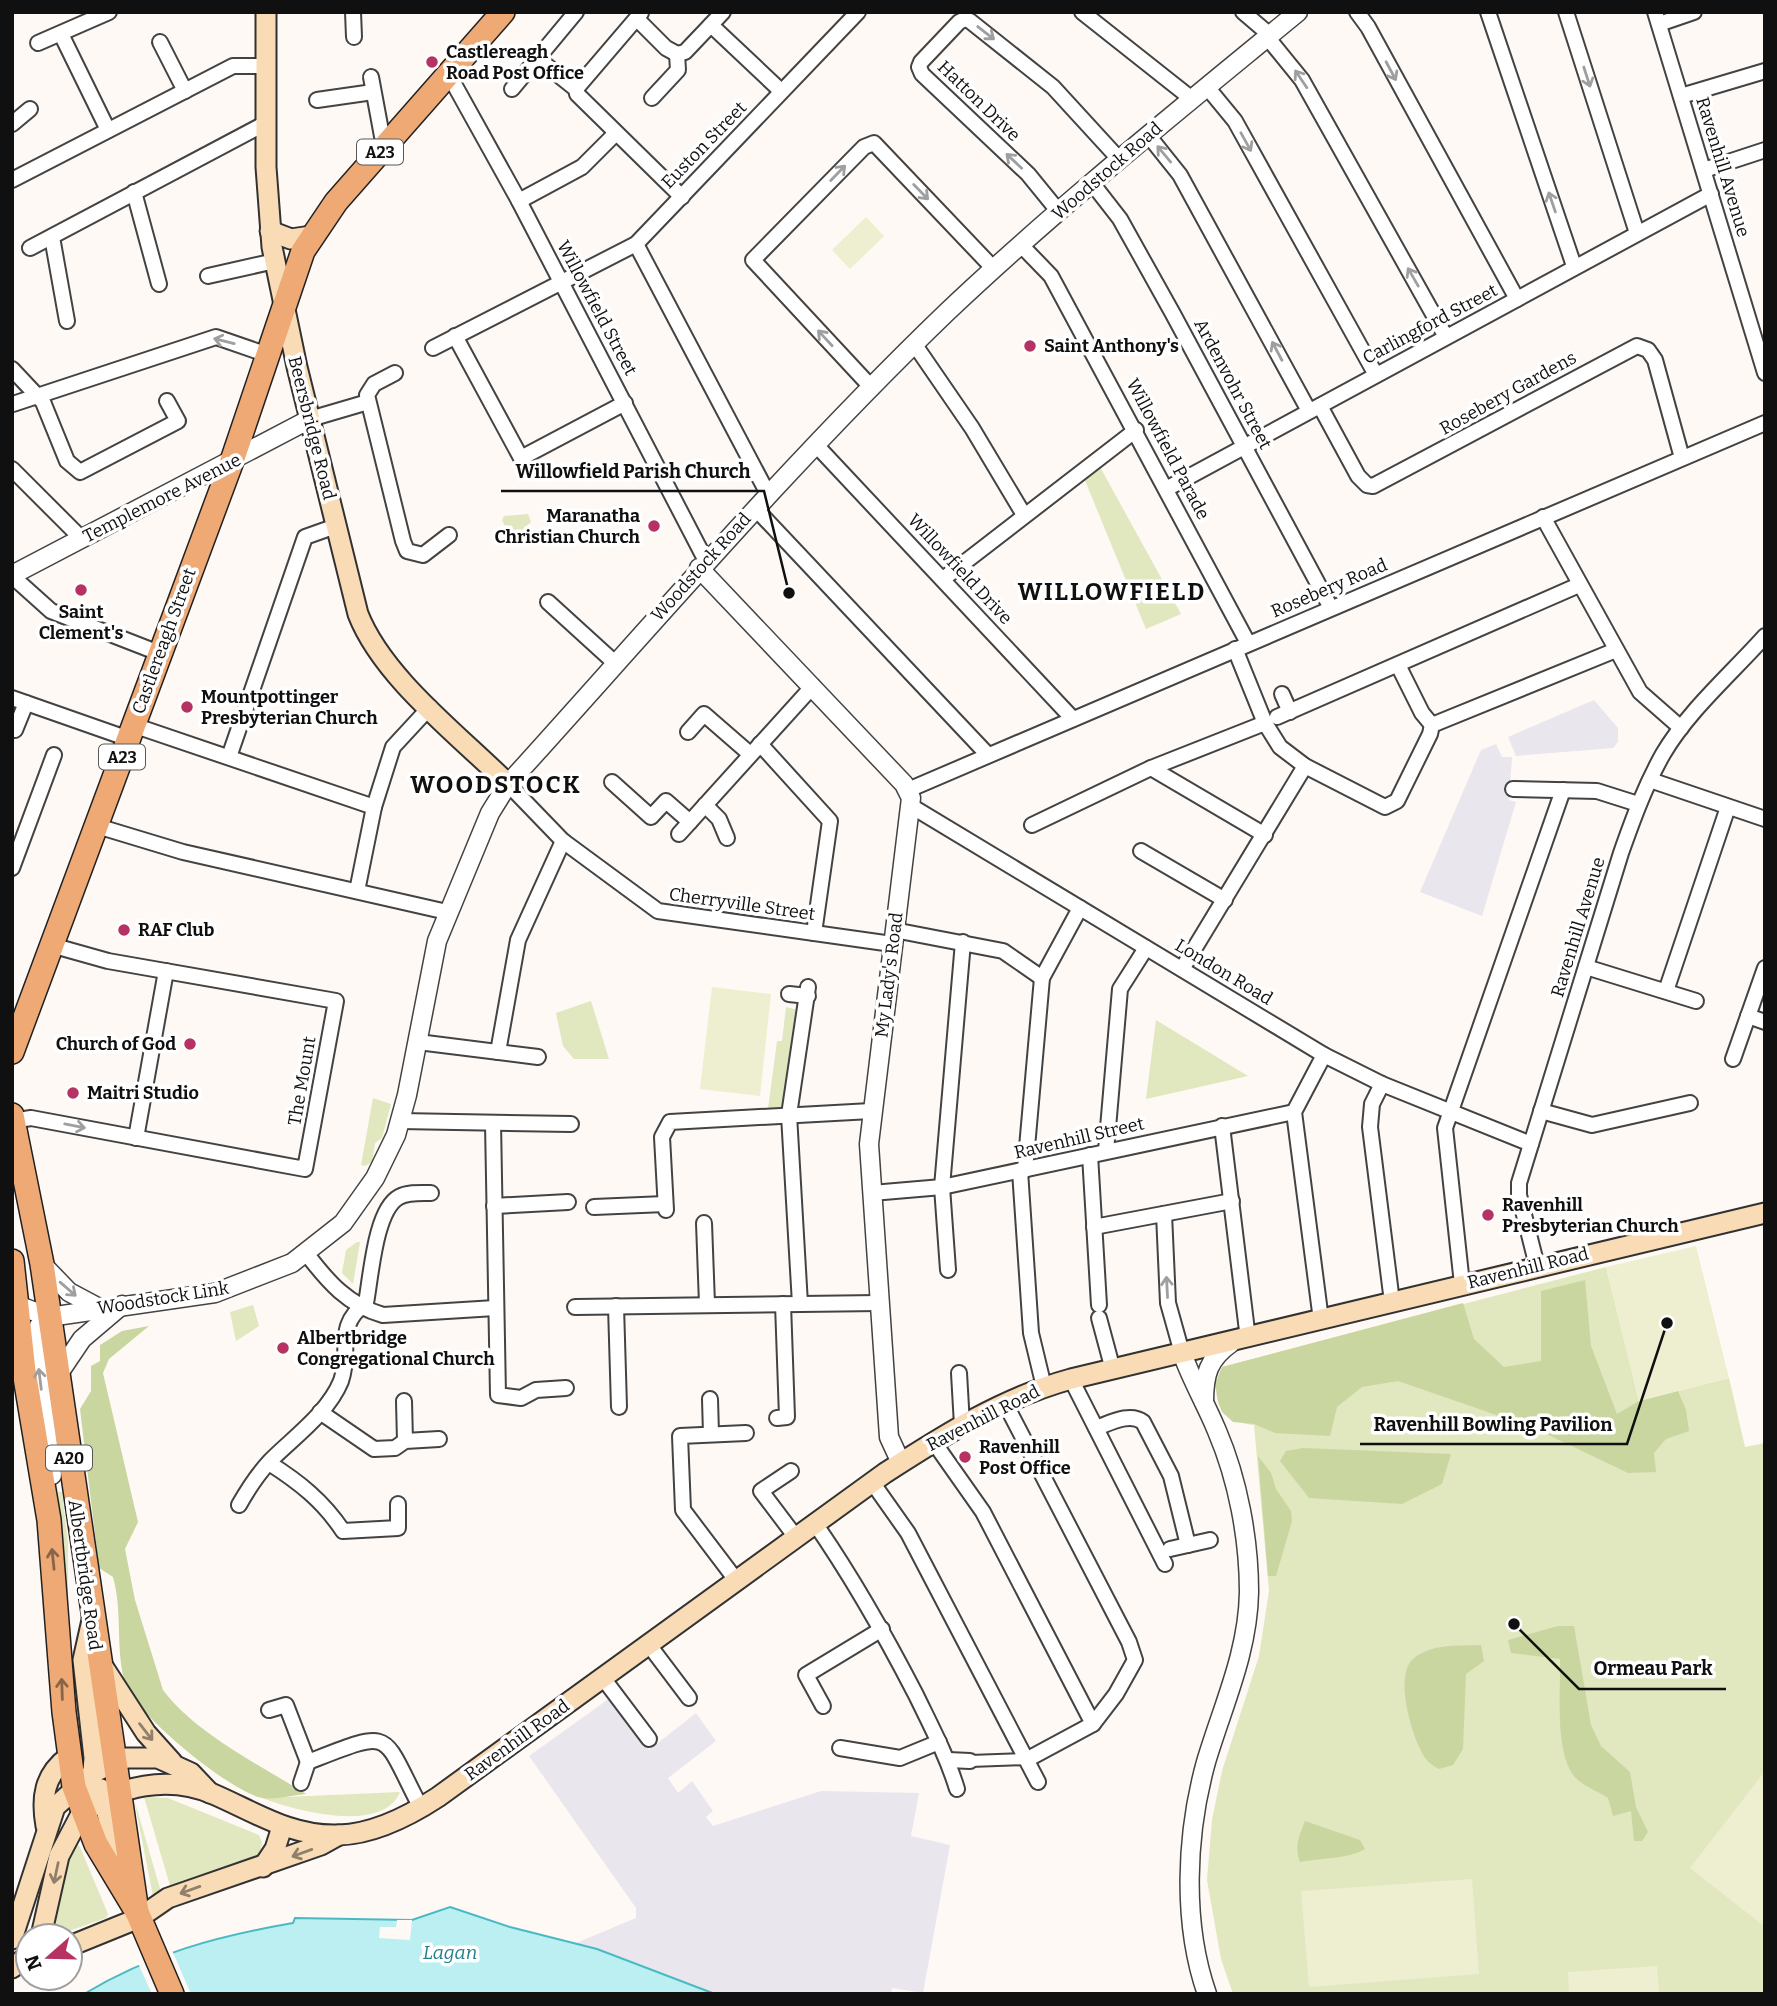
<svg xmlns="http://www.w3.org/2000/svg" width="1777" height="2006" font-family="Bitter,serif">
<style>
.industrial{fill:#eae6ee}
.green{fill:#e1e7bf}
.forest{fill:#cad6a0}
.pitch{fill:#eeefd0}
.water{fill:#bceff2;stroke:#49bac3;stroke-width:2}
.pier{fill:#fef9f4}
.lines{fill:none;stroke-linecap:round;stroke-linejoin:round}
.pedestrian-casing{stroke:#434343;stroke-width:14}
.minor-casing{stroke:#434343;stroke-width:18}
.tertiary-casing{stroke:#434343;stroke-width:21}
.secondary-casing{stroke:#323232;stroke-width:23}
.primary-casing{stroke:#212121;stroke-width:26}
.pedestrian{stroke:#fff;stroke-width:10}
.minor{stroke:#fff;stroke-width:14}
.tertiary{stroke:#fff;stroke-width:18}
.secondary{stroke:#f9dbb5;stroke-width:19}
.primary{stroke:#eea975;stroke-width:23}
.oneway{stroke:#9f9f9f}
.oneway2{stroke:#8a6448}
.oneway3{stroke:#90806b}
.poi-dot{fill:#b63263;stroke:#fff;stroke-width:2.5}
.labels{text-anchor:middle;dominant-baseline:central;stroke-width:7;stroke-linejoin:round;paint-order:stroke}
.shield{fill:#fff;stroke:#585858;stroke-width:2}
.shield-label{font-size:16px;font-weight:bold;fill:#101010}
.poi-label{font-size:18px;font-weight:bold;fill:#101010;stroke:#fff;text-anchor:start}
.street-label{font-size:18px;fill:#101010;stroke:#fff}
.water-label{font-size:19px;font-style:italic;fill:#20808b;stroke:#fff}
.district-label{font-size:24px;font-weight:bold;letter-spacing:2px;fill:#101010;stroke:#fff}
.leader{fill:none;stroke:#101010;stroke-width:2.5}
.callout-dot{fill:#101010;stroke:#fff;stroke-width:2.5}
.callout-label{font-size:19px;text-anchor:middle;font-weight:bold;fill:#101010;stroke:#fff;stroke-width:7;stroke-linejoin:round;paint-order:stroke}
</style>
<rect width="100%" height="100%" fill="#fef9f4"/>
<g class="industrial">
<path d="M1594 700 1618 728V742L1613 748 1516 756 1508 737Z"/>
<path d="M1496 744 1502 757H1512L1509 800 1516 802 1482 916 1420 892 1481 750Z"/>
<path d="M610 1698 649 1750 696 1713 716 1741 668 1778 678 1793 692 1781 713 1811 706 1817 713 1826 821 1791 919 1793 911 1836 950 1845 923 1993 892 1988 891 1994H715L597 1949 576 1943 636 1918V1908L529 1756Z"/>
</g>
<g class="green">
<path d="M1100 467 1181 614 1146 629 1084 478Z"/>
<path d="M528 514 531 522 516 537H510L502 520 504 516Z"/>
<path d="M591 1001 609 1059H574L563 1046 556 1013Z"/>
<path d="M786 1007 798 1010 784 1107 768 1109 777 1041H782Z"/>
<path d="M1156 1020 1248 1076 1146 1099Z"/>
<path d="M373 1098 391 1104 382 1138 375 1143 372 1162 365 1166 361 1165Z"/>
<path d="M357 1242H360L353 1284 342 1273 346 1250Z"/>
<path d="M1606 1267 1639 1401 1729 1378 1745 1447 1765 1443V1994H1233L1221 1959 1207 1880 1212 1820 1222 1771 1259 1656 1269 1591 1254 1425C1219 1421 1209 1400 1222 1367Z"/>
<path d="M253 1305 259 1326 236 1341 230 1312Z"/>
<path d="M58 1492H62L68 1543V1611Z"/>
<path d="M400 1792C382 1835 293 1810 262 1798Z"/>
<path d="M144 1797 168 1798 259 1835 262 1842 260 1856C231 1871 200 1873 171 1889Z"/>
<path d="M134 1799 161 1892 155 1897 153 1896Z"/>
<path d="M75 1842 80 1847 108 1914 106 1918 69 1931 54 1929 66 1861Z"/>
</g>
<g class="forest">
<path d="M1585 1280 1591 1346 1617 1414 1639 1401 1678 1391 1686 1410 1689 1431 1666 1439 1654 1453 1656 1472 1628 1473 1534 1428 1398 1381 1362 1387 1337 1407 1330 1436 1275 1433 1254 1424 1233 1422 1222 1412 1218 1401 1215 1384 1222 1367 1463 1303 1474 1339 1504 1367 1541 1361V1291Z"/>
<path d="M149 1326 109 1359 103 1373 138 1522 125 1549 135 1600 163 1690C195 1733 260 1765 306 1794 293 1795 276 1800 263 1798 233 1794 134 1713 125 1683 115 1647 123 1613 113 1577L99 1568 80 1409 91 1391V1366L100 1361V1345L122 1331Z"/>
<path d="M1303 1448 1451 1454 1442 1484 1402 1504 1309 1498 1280 1461 1286 1451Z"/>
<path d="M1258 1456 1271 1473 1276 1489 1291 1511 1292 1521 1276 1576H1268Z"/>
<path d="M1558 1626H1574L1591 1725 1601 1746 1630 1772 1636 1807 1648 1832 1642 1841H1634L1631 1811 1613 1816 1608 1798C1599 1792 1588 1788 1579 1781 1553 1760 1561 1691 1560 1659L1511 1653 1508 1640Z"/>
<path d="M1481 1645 1484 1661 1466 1674 1463 1749 1453 1765 1439 1769C1435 1767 1429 1763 1426 1759 1413 1741 1394 1678 1412 1660 1430 1643 1458 1646 1481 1645Z"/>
<path d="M1305 1821 1360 1840 1365 1849C1349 1859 1319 1858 1300 1862 1294 1847 1299 1836 1305 1821Z"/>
</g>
<g class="pitch">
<path d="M866 217 884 236 850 269 832 250Z"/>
<path d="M712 987 771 994 760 1096 700 1089Z"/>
<path d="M1696 1246 1729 1378 1639 1401 1606 1267Z"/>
<path d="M1765 1771V1927L1690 1868Z"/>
<path d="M1472 1879 1479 1974 1309 1987 1301 1891Z"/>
<path d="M1657 1966 1659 1994H1569L1568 1972Z"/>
</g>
<path class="water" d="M450 1907 510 1927 597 1949 715 1994H84C150 1954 218 1936 293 1923L295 1918 412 1920Z"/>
<g class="pier">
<path d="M397 1920H412L410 1940 379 1938 380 1927H396Z"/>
<path d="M171 1948 191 1994H152L137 1961Z"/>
</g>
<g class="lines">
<defs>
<path id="pedestrian" d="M970 1761 1028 1759"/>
<g id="minor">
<path d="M353 12 354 37"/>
<path d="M1082 12 1192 99"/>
<path d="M1243 12 1270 35"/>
<path d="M1357 12 1368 27 1517 299"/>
<path d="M1488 12 1574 266"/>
<path d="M1566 12 1637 233"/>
<path d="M1655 12 1765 373"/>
<path d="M637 19 666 48 677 54 685 52 723 12"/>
<path d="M1659 24 1694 12"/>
<path d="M711 25 781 91"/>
<path d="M61 34 108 130"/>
<path d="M1267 37 1302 80 1446 337"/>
<path d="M160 42 185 91"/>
<path d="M38 43 109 12"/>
<path d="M537 58 576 89 577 94 682 197"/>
<path d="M449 75 519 201 706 561"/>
<path d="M371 77 384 147"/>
<path d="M1207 87 1235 121 1376 375"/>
<path d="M512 89 576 12"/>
<path d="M576 89 641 13"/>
<path d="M1681 96 1765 71"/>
<path d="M652 98 678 70 677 54"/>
<path d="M317 100 373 92"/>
<path d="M12 124 30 109"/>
<path d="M1148 135 1180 175 1309 411"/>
<path d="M1704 170 1765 150"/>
<path d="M12 180 233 66H266"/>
<path d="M1092 183 1120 219 1173 314 1331 608"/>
<path d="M134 192 159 284"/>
<path d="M519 201 582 167 616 133"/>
<path d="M1059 212 1028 174 922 74 919 67 921 62 959 22 965 19 970 21 1053 87 1119 159"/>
<path d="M52 237 67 321"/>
<path d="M636 244 768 494"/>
<path d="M1021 245 1051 276 1058 289 1248 643"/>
<path d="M30 248 266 123"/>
<path d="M208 276 275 261"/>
<path d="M455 336 521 458 625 403"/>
<path d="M915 345 972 428 1024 515"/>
<path d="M433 348 636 244 858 12"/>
<path d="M12 369 43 402 67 461 80 472 178 421 167 401"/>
<path d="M395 373 374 384 367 395 403 541 407 551 423 555 449 535"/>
<path d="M872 388 753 260 864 147 874 143 994 269"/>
<path d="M13 404 216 337 268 355"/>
<path d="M1320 406 1358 476 1367 485 1373 486 1637 346 1648 350 1655 360 1682 458"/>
<path d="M310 419 368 402"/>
<path d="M817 446 1073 719"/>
<path d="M12 469 82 539"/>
<path d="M1168 488 1711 194"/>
<path d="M755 508 988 755"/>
<path d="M1543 517 1640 692 1681 728"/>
<path d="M12 576 51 611 159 653"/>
<path d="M943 579 1136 430"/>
<path d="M548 602 615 663"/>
<path d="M1235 649 1265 723 1280 747 1305 766 1385 807 1397 801 1430 734 1432 725 1616 650"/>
<path d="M1398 665 1422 713 1432 725"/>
<path d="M1282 694 1290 712"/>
<path d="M12 698 129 739"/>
<path d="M1277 717 1579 585"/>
<path d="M133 725 374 807"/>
<path d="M15 730 26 703"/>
<path d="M688 732 704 714 750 754"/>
<path d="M760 744 830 821 814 933"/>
<path d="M229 757 305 537 336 526"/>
<path d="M1151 768 1265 835"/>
<path d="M1650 780 1765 819"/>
<path d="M612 782 651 817 666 801 690 822"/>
<path d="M508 784 563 841 658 911 892 944"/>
<path d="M1513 789 1597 791 1638 804"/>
<path d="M908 790 1765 423"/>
<path d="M705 805 719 819 727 838"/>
<path d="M911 806 1324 1055 1382 1084 1531 1144"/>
<path d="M1032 825 1151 768 1265 723"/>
<path d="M97 826 183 852 447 912"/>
<path d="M679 834 813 686"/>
<path d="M1141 851 1225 900"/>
<path d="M12 868 54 755"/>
<path d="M357 891 374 807 393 747 430 707"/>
<path d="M894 930 1003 951 1042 978"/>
<path d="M1586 967 1696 1001"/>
<path d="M1182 969 1305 766"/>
<path d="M1666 991 1728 807"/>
<path d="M789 994 808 996"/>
<path d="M1748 1016 1765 1022"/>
<path d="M418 1042 538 1057"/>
<path d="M498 1052 518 940 563 841"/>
<path d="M1733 1059 1765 968"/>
<path d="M1382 1084 1372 1104 1370 1127 1392 1302"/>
<path d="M1541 1111 1592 1125 1690 1103"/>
<path d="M12 1121 31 1118 305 1169 336 1001 108 961 51 945"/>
<path d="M400 1121 571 1124"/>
<path d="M493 1123 498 1395 521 1398 536 1390 566 1388"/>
<path d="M1222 1126 1248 1339"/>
<path d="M136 1138 166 971"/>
<path d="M1106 1151 1120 989 1146 948"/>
<path d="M1090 1155 1099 1305"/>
<path d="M1025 1170 1042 978 1080 908"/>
<path d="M1020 1171 1031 1333 1044 1387"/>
<path d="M872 1193 942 1187 1294 1112"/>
<path d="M494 1206 568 1202"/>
<path d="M594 1207 665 1204"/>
<path d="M666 1210 662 1137 670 1122 871 1111"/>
<path d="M1164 1214 1168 1303 1182 1353"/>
<path d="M704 1223 707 1304"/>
<path d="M1094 1227 1232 1201"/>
<path d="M306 1253C328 1282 348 1305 383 1315L495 1308"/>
<path d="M1537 1266 1519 1195V1183L1621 853C1633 819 1645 786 1663 754 1689 710 1731 674 1765 636"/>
<path d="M948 1270 942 1187 963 942"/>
<path d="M1462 1284 1445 1128 1563 790"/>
<path d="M800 1304 789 1115 808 987"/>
<path d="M616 1306 619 1407"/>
<path d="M575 1307 879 1303"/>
<path d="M1099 1318 1113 1370"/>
<path d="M1321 1320 1294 1112 1324 1055"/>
<path d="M959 1373 962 1425"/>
<path d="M1071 1379 1165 1564"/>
<path d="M710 1399 711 1434"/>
<path d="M404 1401 405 1441"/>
<path d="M1005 1403 1129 1642 1135 1660 1116 1694 1093 1724 1028 1759"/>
<path d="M320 1412 374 1449 395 1448 405 1441 439 1439"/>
<path d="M777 1418 787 1417 783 1304"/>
<path d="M1096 1428C1110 1423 1130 1412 1143 1422L1171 1476 1188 1545"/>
<path d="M933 1441 983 1512 1093 1724"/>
<path d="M269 1463C299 1482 323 1501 343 1531L398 1528V1504"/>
<path d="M791 1471 761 1491 795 1536"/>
<path d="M872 1482 908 1533 1038 1782"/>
<path d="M239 1505C248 1489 258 1474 270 1461 294 1437 328 1413 341 1381 352 1350 334 1326 366 1303 371 1277 375 1210 399 1197 408 1192 421 1193 431 1193"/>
<path d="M814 1522C853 1578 885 1635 916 1695 931 1726 947 1756 957 1789"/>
<path d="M1170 1549 1210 1540"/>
<path d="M736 1580 683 1510 680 1436 746 1433"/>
<path d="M649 1645 689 1698"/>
<path d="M603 1678 649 1739"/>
<path d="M823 1706 806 1675 882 1629"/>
<path d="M269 1710 286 1705 308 1762C396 1728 380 1730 421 1808"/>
<path d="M840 1748 900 1758 939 1742"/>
<path d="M948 1760 970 1761"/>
<path d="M301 1783 308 1762"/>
</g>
<g id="tertiary">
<path d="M699 568 904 784 911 798 869 1144 889 1437 901 1463"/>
<path d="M12 575 310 419"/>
<path d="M42 1264 69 1292 99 1308"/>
<path d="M17 1305 49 1317 215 1293 292 1263 343 1223 375 1178 396 1135 407 1095 437 941 490 813 508 784C652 625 792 461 947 312 1059 206 1179 110 1298 12"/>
<path d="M49 1317 39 1326 36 1344 52 1475"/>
<path d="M1182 1353C1192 1381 1206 1404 1217 1431 1238 1480 1249 1539 1249 1592 1248 1653 1223 1705 1206 1762 1186 1834 1182 1923 1207 1994"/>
<path d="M57 1376 82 1339 122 1305"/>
<path d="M1204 1402C1204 1375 1208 1359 1231 1343"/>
</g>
<g id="secondary">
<path d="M266 12V167L272 247 297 367 358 614C383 678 459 735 508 784"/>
<path d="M270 231 291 239 311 236"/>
<path d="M102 1665 146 1733 172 1762"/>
<path d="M101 1789 118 1858 119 1879"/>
<path d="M83 1814C118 1785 169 1775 213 1794 255 1812 291 1837 339 1835 374 1834 409 1816 438 1797L885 1473C944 1435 1002 1398 1071 1379L1765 1213"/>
<path d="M46 1826C41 1798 44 1775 68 1757"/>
<path d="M263 1867 275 1849 282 1827"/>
<path d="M41 1936 59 1856 91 1795 94 1758 83 1660 92 1620"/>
<path d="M12 1939 55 1807 94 1772 126 1758H158L191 1773 210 1793"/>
<path d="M70 1946 139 1918 168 1898 321 1845 339 1835"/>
<path d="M12 1968 28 1956"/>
</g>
<g id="primary">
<path d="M12 1052 232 461 303 251 336 202 503 12"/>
<path d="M12 1115 42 1264 137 1912"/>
<path d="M12 1261 24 1371 49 1520 64 1712 74 1787 96 1844 137 1912 172 1994"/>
</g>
</defs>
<use href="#pedestrian" class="pedestrian-casing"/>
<use href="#minor" class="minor-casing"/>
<use href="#tertiary" class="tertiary-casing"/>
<use href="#secondary" class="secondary-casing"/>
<use href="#primary" class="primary-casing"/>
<use href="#pedestrian" class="pedestrian"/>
<use href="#minor" class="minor"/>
<use href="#tertiary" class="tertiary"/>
<use href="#secondary" class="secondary"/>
<use href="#primary" class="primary"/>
</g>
<defs><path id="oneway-shaft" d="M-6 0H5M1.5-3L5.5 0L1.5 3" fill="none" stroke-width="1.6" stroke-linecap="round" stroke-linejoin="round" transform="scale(1.75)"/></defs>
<g class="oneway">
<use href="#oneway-shaft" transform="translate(986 33) rotate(38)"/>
<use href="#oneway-shaft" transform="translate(1391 71) rotate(62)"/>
<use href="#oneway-shaft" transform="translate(1587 77) rotate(72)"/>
<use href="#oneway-shaft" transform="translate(1301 79) rotate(-124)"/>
<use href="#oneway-shaft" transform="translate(1246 142) rotate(61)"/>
<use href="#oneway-shaft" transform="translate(1164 154) rotate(-130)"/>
<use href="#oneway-shaft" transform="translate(1014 161) rotate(-137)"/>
<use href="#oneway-shaft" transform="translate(838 173) rotate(-46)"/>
<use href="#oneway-shaft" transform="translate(921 192) rotate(46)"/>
<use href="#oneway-shaft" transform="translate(1552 202) rotate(-109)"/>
<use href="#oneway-shaft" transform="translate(1413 277) rotate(-120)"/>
<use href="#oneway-shaft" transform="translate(825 338) rotate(-133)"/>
<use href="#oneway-shaft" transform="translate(224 341) rotate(-166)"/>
<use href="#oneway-shaft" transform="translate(1277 351) rotate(-118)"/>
<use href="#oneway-shaft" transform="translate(75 1126) rotate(11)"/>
<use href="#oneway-shaft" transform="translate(1167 1287) rotate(-93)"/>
<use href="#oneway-shaft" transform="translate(68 1289) rotate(41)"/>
<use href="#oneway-shaft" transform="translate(40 1379) rotate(-97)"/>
</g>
<g class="oneway2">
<use href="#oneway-shaft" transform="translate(53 1559) rotate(-96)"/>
<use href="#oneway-shaft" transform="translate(62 1689) rotate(-92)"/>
</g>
<g class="oneway3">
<use href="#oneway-shaft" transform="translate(146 1732) rotate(52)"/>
<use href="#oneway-shaft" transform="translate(302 1853) rotate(160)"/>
<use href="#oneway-shaft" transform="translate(56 1873) rotate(102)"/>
<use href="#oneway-shaft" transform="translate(190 1890) rotate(160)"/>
</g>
<g class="poi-dot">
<circle cx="432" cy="62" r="7"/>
<circle cx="1030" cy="346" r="7"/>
<circle cx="654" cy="526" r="7"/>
<circle cx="81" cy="590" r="7"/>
<circle cx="187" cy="707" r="7"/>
<circle cx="124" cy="930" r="7"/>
<circle cx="190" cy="1044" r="7"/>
<circle cx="73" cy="1093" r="7"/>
<circle cx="1488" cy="1215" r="7"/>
<circle cx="283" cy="1348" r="7"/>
<circle cx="965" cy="1457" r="7"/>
</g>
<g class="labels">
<g class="shield">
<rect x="357" y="139.5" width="46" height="25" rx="5"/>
<rect x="99" y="744.5" width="46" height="25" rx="5"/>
<rect x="46" y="1445.5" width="46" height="25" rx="5"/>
</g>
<g class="shield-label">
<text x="380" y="152">A23</text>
<text x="122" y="757">A23</text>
<text x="69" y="1458">A20</text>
</g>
<g class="poi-label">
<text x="446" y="52">Castlereagh<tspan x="446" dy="21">Road Post Office</tspan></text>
<text x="1044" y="346">Saint Anthony's</text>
<text x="640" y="516" text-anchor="end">Maranatha<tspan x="640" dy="21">Christian Church</tspan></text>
<text x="81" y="612" text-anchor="middle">Saint<tspan x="81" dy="21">Clement's</tspan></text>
<text x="201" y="697">Mountpottinger<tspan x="201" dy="21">Presbyterian Church</tspan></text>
<text x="138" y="930">RAF Club</text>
<text x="176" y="1044" text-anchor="end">Church of God</text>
<text x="87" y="1093">Maitri Studio</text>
<text x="1502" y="1205">Ravenhill<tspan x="1502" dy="21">Presbyterian Church</tspan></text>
<text x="297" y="1338">Albertbridge<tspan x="297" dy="21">Congregational Church</tspan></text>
<text x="979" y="1447">Ravenhill<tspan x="979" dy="21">Post Office</tspan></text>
</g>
<g class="street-label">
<text transform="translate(979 101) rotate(44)">Hatton Drive</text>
<text transform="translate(704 145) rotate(-46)">Euston Street</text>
<text transform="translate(1723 167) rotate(73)">Ravenhill Avenue</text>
<text transform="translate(1107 171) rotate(-41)">Woodstock Road</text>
<text transform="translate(597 308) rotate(62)">Willowfield Street</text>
<text transform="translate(1430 324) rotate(-28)">Carlingford Street</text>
<text transform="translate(1233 384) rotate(62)">Ardenvohr Street</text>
<text transform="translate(1508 393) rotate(-29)">Rosebery Gardens</text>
<text transform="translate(312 428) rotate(76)">Beersbridge Road</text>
<text transform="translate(1168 449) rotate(62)">Willowfield Parade</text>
<text transform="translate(162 498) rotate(-27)">Templemore Avenue</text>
<text transform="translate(701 567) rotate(-48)">Woodstock Road</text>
<text transform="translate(960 569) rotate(47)">Willowfield Drive</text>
<text transform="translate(1329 588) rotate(-23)">Rosebery Road</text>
<text transform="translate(164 641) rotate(-70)">Castlereagh Street</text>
<text transform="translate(742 904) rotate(8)">Cherryville Street</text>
<text transform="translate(1578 927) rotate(-73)">Ravenhill Avenue</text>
<text transform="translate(1224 972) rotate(31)">London Road</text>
<text transform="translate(889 975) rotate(-83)">My Lady's Road</text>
<text transform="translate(302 1081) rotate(-80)">The Mount</text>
<text transform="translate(1079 1138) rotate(-13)">Ravenhill Street</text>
<text transform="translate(1528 1268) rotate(-14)">Ravenhill Road</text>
<text transform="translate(163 1298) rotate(-9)">Woodstock Link</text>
<text transform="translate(983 1418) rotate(-27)">Ravenhill Road</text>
<text transform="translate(85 1575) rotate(82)">Albertbridge Road</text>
<text transform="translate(517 1740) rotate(-36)">Ravenhill Road</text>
</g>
<g class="water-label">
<text x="450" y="1952">Lagan</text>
</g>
<g class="district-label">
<text x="1112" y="592">WILLOWFIELD</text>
<text x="496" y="785">WOODSTOCK</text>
</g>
</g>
<path class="leader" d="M789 593L764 491H501M1667 1323L1627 1444H1360M1514 1624L1579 1689H1726"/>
<g class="callout-dot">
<circle cx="789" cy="593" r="7"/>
<circle cx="1667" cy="1323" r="7"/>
<circle cx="1514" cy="1624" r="7"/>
</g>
<g class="callout-label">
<text x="633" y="478">Willowfield Parish Church</text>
<text x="1493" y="1431">Ravenhill Bowling Pavilion</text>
<text x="1653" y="1675">Ormeau Park</text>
</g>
<rect width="1777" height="2006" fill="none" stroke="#101010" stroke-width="28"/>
<g transform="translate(49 1957) rotate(250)"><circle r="33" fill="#ffffff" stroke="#9f9f9f" stroke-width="2"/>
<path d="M0-5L12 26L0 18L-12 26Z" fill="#b63263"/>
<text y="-10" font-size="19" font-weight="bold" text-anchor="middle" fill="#101010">N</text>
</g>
</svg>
